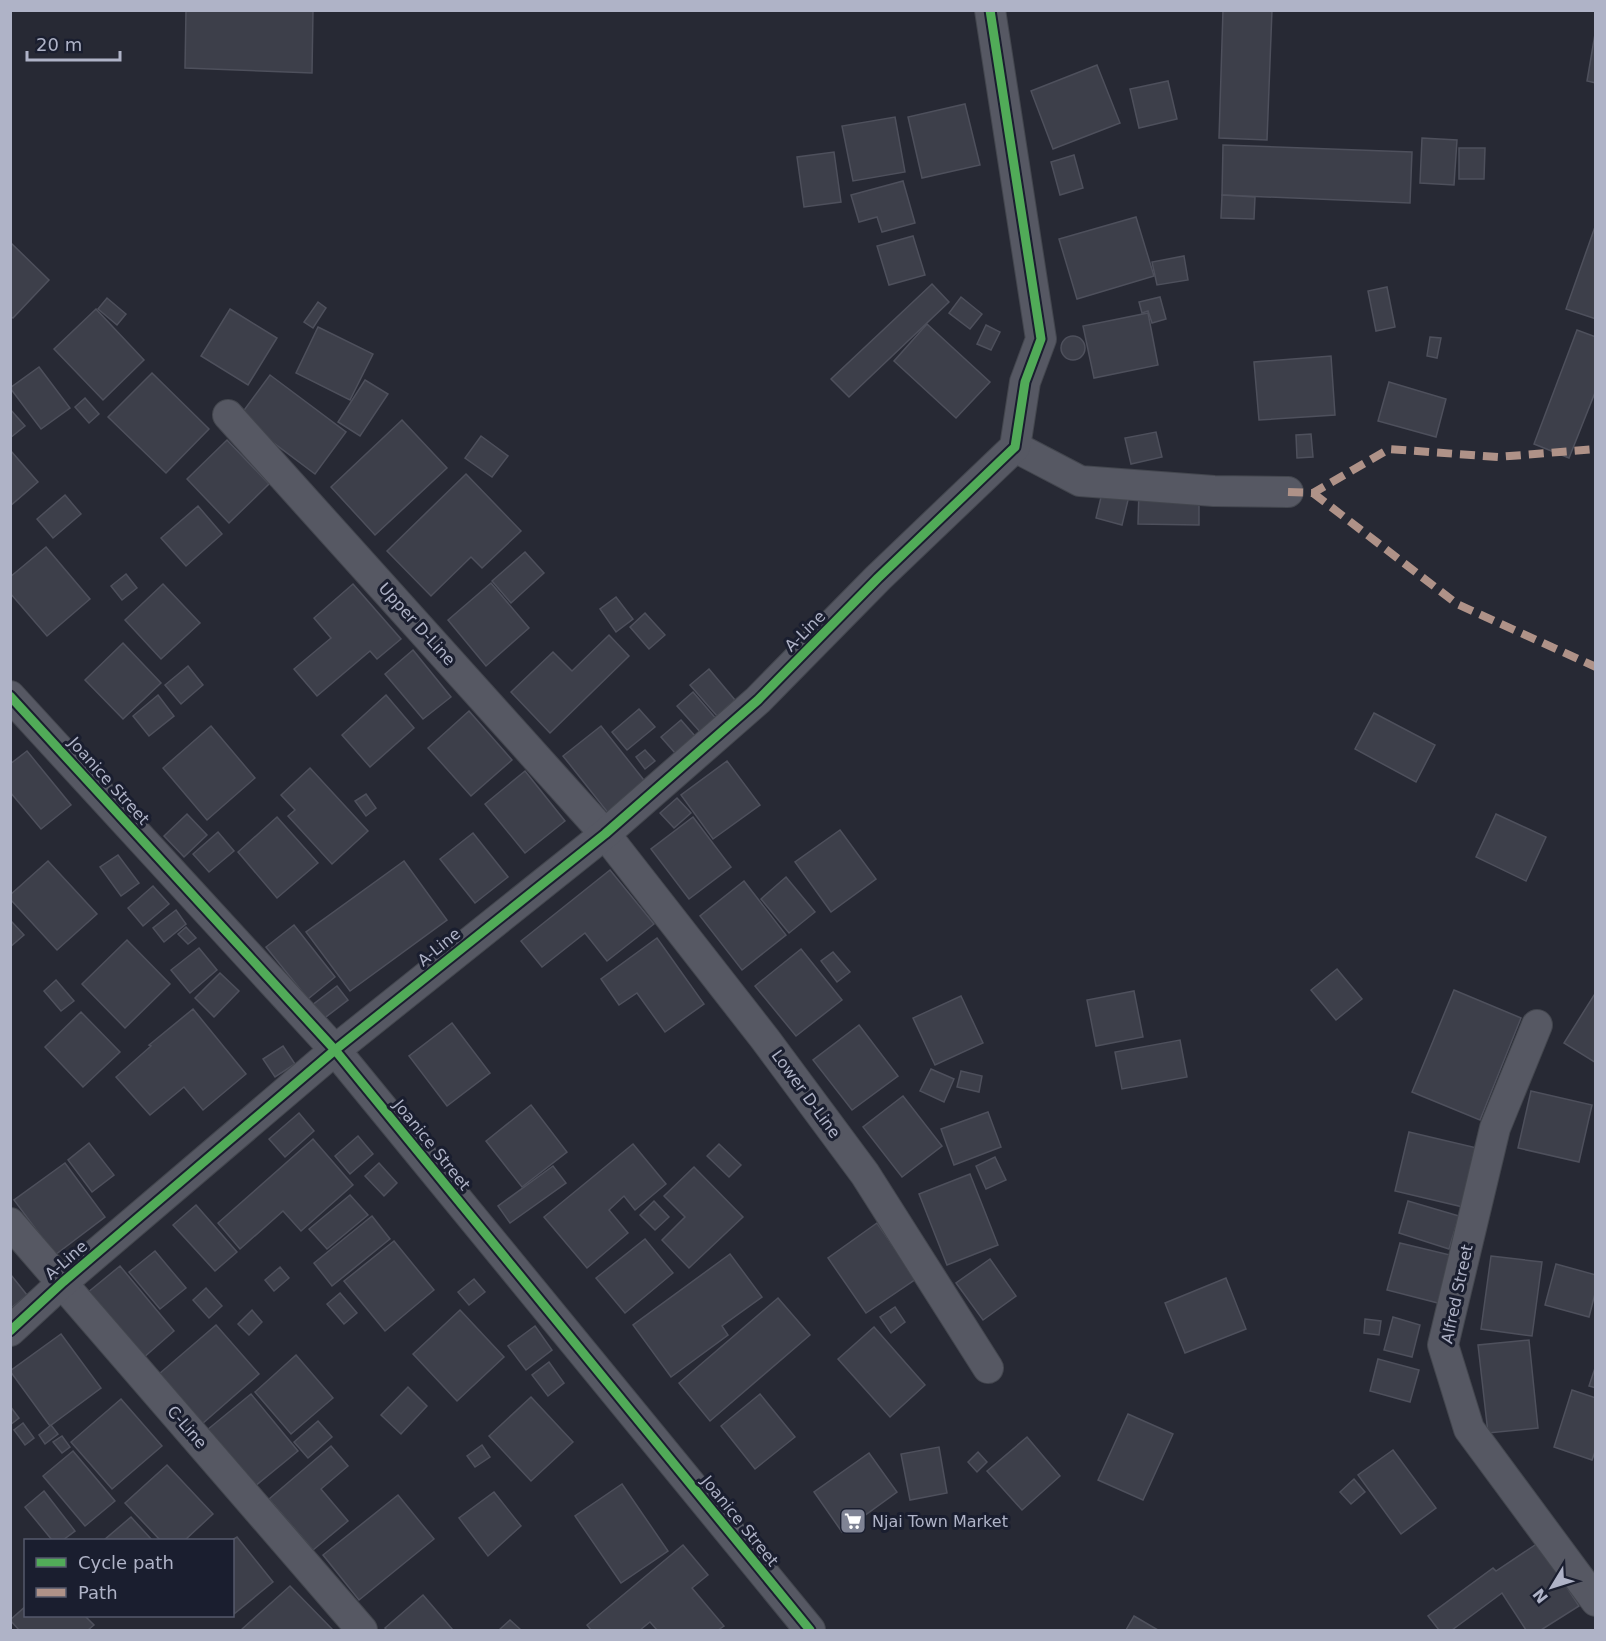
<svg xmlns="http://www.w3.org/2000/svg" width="1606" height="1641" font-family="'DejaVu Sans',sans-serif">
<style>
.building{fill:#3d3f4a;stroke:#4e505c;stroke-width:1.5}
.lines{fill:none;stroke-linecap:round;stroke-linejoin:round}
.minor-casing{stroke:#43464e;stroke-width:32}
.minor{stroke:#565863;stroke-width:30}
.quiet{stroke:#af9288;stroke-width:8;stroke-dasharray:15 8;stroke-linecap:butt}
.cycleway-casing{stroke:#1a1e2f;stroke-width:13}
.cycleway{stroke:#51ab58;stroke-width:9}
.labels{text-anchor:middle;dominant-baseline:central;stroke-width:6;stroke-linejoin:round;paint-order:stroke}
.street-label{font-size:16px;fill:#afb3c7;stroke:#1a1e2f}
.poi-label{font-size:16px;fill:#afb3c7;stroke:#1a1e2f;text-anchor:start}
</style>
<rect width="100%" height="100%" fill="#272934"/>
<g class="building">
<path d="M186 10H313L312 73 185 68Z"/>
<path d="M1223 10H1272L1267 140 1219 138Z"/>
<path d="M1595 34H1596V83L1587 81Z"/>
<path d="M1097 65 1120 123 1053 149 1031 91Z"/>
<path d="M1168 81 1177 119 1139 128 1130 89Z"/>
<path d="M965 104 980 165 922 178 908 117Z"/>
<path d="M895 117 905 172 853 181 842 126Z"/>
<path d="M1422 138 1457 140 1454 185 1420 183Z"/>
<path d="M1223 145 1412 152 1410 203 1222 195Z"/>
<path d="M1459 148H1485L1484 179H1459Z"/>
<path d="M834 152 841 202 804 207 797 157Z"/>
<path d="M1074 155 1083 188 1060 195 1051 162Z"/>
<path d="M903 181 915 223 882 232 877 217 859 222 851 195Z"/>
<path d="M1222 195 1255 197 1254 219 1221 218Z"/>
<path d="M1136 217 1154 276 1077 299 1059 239Z"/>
<path d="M1596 224V319L1566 309Z"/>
<path d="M913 236 925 275 889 285 877 246Z"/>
<path d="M10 242 49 280 13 318 10 316Z"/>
<path d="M1184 256 1188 280 1157 285 1152 262Z"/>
<path d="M932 284 949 302 849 397 831 379Z"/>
<path d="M1387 287 1395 327 1376 331 1368 291Z"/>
<path d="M961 297 982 314 970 329 949 313Z"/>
<path d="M1160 297 1166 319 1152 323 1148 311 1142 313 1139 302Z"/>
<path d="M107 298 126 314 117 325 98 309Z"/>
<path d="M318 302 326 308 313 328 304 322Z"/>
<path d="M96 309 144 360 103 400 54 349Z"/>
<path d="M230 309 277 338 248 385 201 356Z"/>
<path d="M1148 313 1158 365 1094 378 1083 326Z"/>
<path d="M927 324 990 382 956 418 894 361Z"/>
<path d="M986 325 1000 332 991 350 977 344Z"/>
<path d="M318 327 373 354 350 400 296 373Z"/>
<path d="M1577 330 1596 337V390L1569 458 1534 444Z"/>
<circle cx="1073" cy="348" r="12"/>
<path d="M1430 337 1441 338 1437 358 1427 356Z"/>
<path d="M1331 356 1335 415 1259 420 1254 362Z"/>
<path d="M39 367 70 408 41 429 10 388Z"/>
<path d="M152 373 209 429 166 473 108 417Z"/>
<path d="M270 375 346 432 315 474 239 417Z"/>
<path d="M365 380 388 394 360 436 338 422Z"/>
<path d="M1389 382 1446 399 1436 437 1378 421Z"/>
<path d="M85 398 99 414 89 423 75 407Z"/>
<path d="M10 409 25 426 10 438Z"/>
<path d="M402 420 447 468 375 535 331 487Z"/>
<path d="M1156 432 1162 457 1131 464 1125 438Z"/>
<path d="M1311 434 1313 457 1297 458 1296 435Z"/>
<path d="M481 436 508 456 492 477 465 458Z"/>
<path d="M227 440 269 484 229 523 187 479Z"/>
<path d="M11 451 38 482 10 506V452Z"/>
<path d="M466 474 521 531 482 568 471 557 431 596 387 551Z"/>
<path d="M1103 489 1129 496 1122 525 1096 518Z"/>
<path d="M1139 490 1199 491V525L1138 524Z"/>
<path d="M65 495 81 514 53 538 37 519Z"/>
<path d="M198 506 222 534 186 566 161 538Z"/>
<path d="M46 547 90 599 47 636 10 593V577Z"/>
<path d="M525 552 544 573 511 603 492 581Z"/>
<path d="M126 574 137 588 122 600 111 586Z"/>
<path d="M491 583 529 628 486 666 448 620Z"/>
<path d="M163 584 200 623 161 659 125 620Z"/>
<path d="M353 584 401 639 377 659 370 651 317 696 294 669 331 638 314 618Z"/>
<path d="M616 597 633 619 616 632 600 609Z"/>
<path d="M645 613 665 635 649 649 630 627Z"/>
<path d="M609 635 629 656 550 733 511 692 553 652 572 671Z"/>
<path d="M123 643 161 683 123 719 85 680Z"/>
<path d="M413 650 451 697 423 719 385 674Z"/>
<path d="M188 666 203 685 181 704 165 685Z"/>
<path d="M709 669 735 700 717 716 690 685Z"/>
<path d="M693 692 718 721 702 734 677 706Z"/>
<path d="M158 695 174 716 149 736 133 716Z"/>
<path d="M386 695 414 728 370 767 342 735Z"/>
<path d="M639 709 655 727 627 750 612 732Z"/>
<path d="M469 711 512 760 471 796 428 748Z"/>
<path d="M1374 713 1435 745 1416 782 1355 749Z"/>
<path d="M681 720 695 736 675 753 661 737Z"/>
<path d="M211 726 255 778 207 820 163 768Z"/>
<path d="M601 726 647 784 609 814 563 756Z"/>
<path d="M645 750 655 761 645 769 636 757Z"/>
<path d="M27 751 71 805 41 829 10 792V764Z"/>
<path d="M727 761 760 805 713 839 681 795Z"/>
<path d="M310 768 368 831 332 864 288 816 295 810 281 795Z"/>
<path d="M525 771 565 821 525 853 485 804Z"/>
<path d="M366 794 376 808 366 816 355 801Z"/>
<path d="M677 798 691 813 674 828 660 813Z"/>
<path d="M187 814 207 835 184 857 164 836Z"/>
<path d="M1496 814 1546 837 1526 881 1476 857Z"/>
<path d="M277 817 318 863 277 898 238 852Z"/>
<path d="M693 817 731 867 689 899 651 849Z"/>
<path d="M840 830 876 879 831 912 795 862Z"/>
<path d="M218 832 234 851 209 872 193 854Z"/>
<path d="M473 833 508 877 475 903 440 859Z"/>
<path d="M118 855 139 883 121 896 100 867Z"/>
<path d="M48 861 97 914 57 950 10 899V895Z"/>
<path d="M404 861 447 920 350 991 306 932Z"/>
<path d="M610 870 654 924 607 961 585 933 542 967 521 941Z"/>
<path d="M786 877 815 912 789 933 761 899Z"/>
<path d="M744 881 786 935 742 970 700 916Z"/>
<path d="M153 886 169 904 143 926 128 908Z"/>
<path d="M176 910 186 924 164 942 153 928Z"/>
<path d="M12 922 24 935 10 947V924Z"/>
<path d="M294 925 335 977 308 999 266 947Z"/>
<path d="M186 927 196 938 188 944 178 934Z"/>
<path d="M657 938 704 1004 665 1032 637 993 619 1005 601 979Z"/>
<path d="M127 940 170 984 125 1028 82 984Z"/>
<path d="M199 948 217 970 190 993 171 970Z"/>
<path d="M801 949 842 1000 796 1036 755 986Z"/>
<path d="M833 952 850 972 837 982 821 961Z"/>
<path d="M1337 969 1362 999 1336 1020 1311 990Z"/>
<path d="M220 973 239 991 214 1017 195 998Z"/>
<path d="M56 980 74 1001 61 1011 44 991Z"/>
<path d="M337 986 348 1000 322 1020 311 1006Z"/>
<path d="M1454 990 1521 1018 1480 1120 1412 1092Z"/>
<path d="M1134 991 1143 1037 1096 1046 1087 1000Z"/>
<path d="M1596 992V1063L1564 1043Z"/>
<path d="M961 996 983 1043 935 1065 913 1018Z"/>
<path d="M193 1009 246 1074 203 1110 184 1087 150 1115 116 1077 151 1046 149 1045Z"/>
<path d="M81 1012 120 1052 83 1087 45 1047Z"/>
<path d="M452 1023 490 1073 447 1106 409 1056Z"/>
<path d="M859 1025 898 1076 852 1110 813 1060Z"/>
<path d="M1180 1040 1187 1077 1122 1089 1115 1052Z"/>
<path d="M283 1046 295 1064 275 1077 263 1059Z"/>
<path d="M931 1069 954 1079 944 1102 920 1091Z"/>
<path d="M961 1071 982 1076 979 1092 957 1087Z"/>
<path d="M1531 1091 1592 1105 1579 1162 1518 1148Z"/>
<path d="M903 1096 942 1146 902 1177 863 1127Z"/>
<path d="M531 1105 567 1152 522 1187 486 1141Z"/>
<path d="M988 1112 1001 1147 954 1165 941 1129Z"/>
<path d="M299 1113 314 1131 285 1157 269 1139Z"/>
<path d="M1409 1132 1477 1148 1463 1207 1395 1191Z"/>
<path d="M358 1136 373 1154 350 1174 335 1156Z"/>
<path d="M313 1139 353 1185 301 1231 283 1211 240 1249 218 1223Z"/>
<path d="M89 1143 114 1175 92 1192 68 1160Z"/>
<path d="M633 1144 666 1184 635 1210 624 1196 609 1210 628 1233 587 1268 544 1217Z"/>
<path d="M719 1144 741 1165 729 1177 707 1156Z"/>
<path d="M995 1157 1006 1180 986 1189 976 1166Z"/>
<path d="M65 1163 105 1217 55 1255 14 1200Z"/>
<path d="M379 1163 397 1183 384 1196 365 1176Z"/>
<path d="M553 1166 566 1183 510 1223 498 1206Z"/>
<path d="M694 1167 743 1217 689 1268 662 1240 685 1217 664 1196Z"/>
<path d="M970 1174 998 1245 947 1265 919 1194Z"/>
<path d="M350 1195 368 1215 327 1249 309 1229Z"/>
<path d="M654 1201 669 1217 655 1230 640 1215Z"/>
<path d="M1408 1201 1459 1216 1449 1249 1399 1233Z"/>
<path d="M196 1205 237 1252 215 1271 173 1225Z"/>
<path d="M372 1216 390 1239 332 1286 314 1263Z"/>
<path d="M877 1223 916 1279 866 1313 828 1258Z"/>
<path d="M645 1239 673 1273 625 1313 596 1278Z"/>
<path d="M394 1241 434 1290 385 1331 344 1281Z"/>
<path d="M1400 1243 1450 1255 1438 1303 1387 1290Z"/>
<path d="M155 1251 186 1288 160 1309 129 1272Z"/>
<path d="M730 1254 762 1297 722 1326 728 1335 671 1377 633 1325Z"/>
<path d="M1491 1256 1542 1262 1532 1336 1481 1329Z"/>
<path d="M990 1259 1016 1296 983 1320 956 1283Z"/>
<path d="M1556 1264 1596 1275V1290L1589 1317 1545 1305Z"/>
<path d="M120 1266 174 1331 142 1359 87 1293Z"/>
<path d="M280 1267 289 1278 274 1291 265 1280Z"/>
<path d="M11 1275 27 1295 10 1309V1276Z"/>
<path d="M1226 1278 1246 1329 1185 1353 1165 1303Z"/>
<path d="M474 1279 485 1292 469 1305 458 1292Z"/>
<path d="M206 1288 222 1306 209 1318 193 1300Z"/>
<path d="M340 1293 357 1313 344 1324 327 1304Z"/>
<path d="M778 1298 810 1335 710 1421 679 1383Z"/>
<path d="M895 1307 905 1322 891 1333 880 1317Z"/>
<path d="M252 1310 262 1322 249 1335 238 1324Z"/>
<path d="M460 1310 504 1357 457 1401 413 1354Z"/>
<path d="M1393 1317 1420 1325 1412 1357 1384 1350Z"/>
<path d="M1365 1319 1381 1321 1379 1335 1364 1333Z"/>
<path d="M216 1325 259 1374 202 1424 159 1374Z"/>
<path d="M535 1326 552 1350 526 1370 508 1346Z"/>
<path d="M874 1327 925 1385 890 1417 838 1359Z"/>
<path d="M61 1334 101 1388 50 1426 10 1371Z"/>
<path d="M1529 1340 1538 1428 1488 1433 1478 1345Z"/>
<path d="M296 1355 333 1398 291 1434 255 1392Z"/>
<path d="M1378 1359 1419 1370 1410 1402 1370 1391Z"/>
<path d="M549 1362 564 1383 548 1396 532 1375Z"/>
<path d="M1595 1368H1596V1388L1589 1386Z"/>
<path d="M408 1387 427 1406 401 1434 381 1415Z"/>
<path d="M1572 1390 1596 1398V1449L1592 1460 1554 1447Z"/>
<path d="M251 1394 298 1451 254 1487 207 1430Z"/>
<path d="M760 1394 795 1437 755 1469 721 1426Z"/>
<path d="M531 1397 573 1442 531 1481 489 1436Z"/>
<path d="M121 1399 162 1446 112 1489 71 1442Z"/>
<path d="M10 1406 19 1418 10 1425Z"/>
<path d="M1128 1414 1173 1434 1143 1500 1098 1480Z"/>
<path d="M318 1421 332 1437 308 1458 294 1442Z"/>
<path d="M23 1423 34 1438 25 1445 14 1430Z"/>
<path d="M51 1425 58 1434 45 1444 39 1435Z"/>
<path d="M62 1436 70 1447 62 1453 53 1442Z"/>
<path d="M1027 1437 1060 1476 1022 1510 987 1471Z"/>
<path d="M482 1445 490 1457 475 1467 467 1456Z"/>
<path d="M331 1446 348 1466 321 1489 348 1521 313 1550 269 1499Z"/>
<path d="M939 1447 947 1493 910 1500 901 1454Z"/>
<path d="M1393 1450 1436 1508 1401 1534 1358 1475Z"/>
<path d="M73 1451 115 1501 85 1526 43 1476Z"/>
<path d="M978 1452 987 1462 977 1472 968 1462Z"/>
<path d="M869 1453 897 1492 842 1532 814 1492Z"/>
<path d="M167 1465 213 1514 185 1540H160L125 1503Z"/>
<path d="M1354 1479 1365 1492 1351 1504 1340 1492Z"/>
<path d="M622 1484 668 1551 621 1583 575 1516Z"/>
<path d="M44 1491 75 1531 63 1540H52L25 1507Z"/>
<path d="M494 1492 521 1526 488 1556 459 1518Z"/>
<path d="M398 1495 434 1539 359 1600 323 1555Z"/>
<path d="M131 1517 152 1540H104Z"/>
<path d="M237 1537 273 1582 234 1614 232 1540Z"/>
<path d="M1538 1543 1579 1606 1541 1630H1526L1502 1593 1452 1630H1439L1428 1616 1493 1568 1496 1571Z"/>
<path d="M683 1545 708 1575 692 1588 724 1626 718 1630H657L650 1622 640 1630H591L587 1625Z"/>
<path d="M290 1586 333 1630H241Z"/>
<path d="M423 1595 453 1630H387L385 1628Z"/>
<path d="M26 1606V1616H85L94 1625 88 1630H19L10 1620Z"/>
<path d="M1134 1616 1158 1630H1126Z"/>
<path d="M510 1620 521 1630H499Z"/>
</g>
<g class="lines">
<defs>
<g id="minor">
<path d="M228 415 605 834 765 1039 865 1174 988 1368"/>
<path d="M1015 447 1080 481 1214 491 1288 492"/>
<path d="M10 696 335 1050 810 1630"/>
<path d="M1537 1025 1495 1128 1443 1345 1469 1429 1596 1601"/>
<path d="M10 1223 362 1630"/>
<path d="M10 1331 63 1282 335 1050 605 834 758 700 878 578 1015 447 1025 382 1041 339 990 10"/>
</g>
</defs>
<use href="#minor" class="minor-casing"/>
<use href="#minor" class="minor"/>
<g class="quiet">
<path d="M1288 492 1313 493 1389 449 1498 457 1596 449"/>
<path d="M1313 493 1457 604 1596 667"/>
</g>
<defs>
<g id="cycleway">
<path d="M10 696 335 1050 810 1630"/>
<path d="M10 1331 63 1282 335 1050 605 834 758 700 878 578 1015 447 1025 382 1041 339 990 10"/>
</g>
</defs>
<use href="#cycleway" class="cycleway-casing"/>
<use href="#cycleway" class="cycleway"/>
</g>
<defs>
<symbol id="supermarket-square" viewBox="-11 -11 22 22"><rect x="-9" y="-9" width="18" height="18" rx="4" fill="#7f8394" stroke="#1a1e2f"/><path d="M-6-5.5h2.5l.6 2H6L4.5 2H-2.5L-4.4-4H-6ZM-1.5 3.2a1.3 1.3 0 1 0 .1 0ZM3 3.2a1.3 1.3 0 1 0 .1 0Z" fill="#fff"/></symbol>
</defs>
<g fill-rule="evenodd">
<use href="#supermarket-square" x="838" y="1506" width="30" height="30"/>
</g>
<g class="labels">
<g class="street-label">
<text transform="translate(417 624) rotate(48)">Upper D-Line</text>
<text transform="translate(805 631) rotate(-45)">A-Line</text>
<text transform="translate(109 781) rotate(48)">Joanice Street</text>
<text transform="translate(439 947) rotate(-39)">A-Line</text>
<text transform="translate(806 1094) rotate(54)">Lower D-Line</text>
<text transform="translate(432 1145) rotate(51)">Joanice Street</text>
<text transform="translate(66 1260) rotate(-41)">A-Line</text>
<text transform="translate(1457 1294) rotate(-78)">Alfred Street</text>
<text transform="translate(187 1427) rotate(49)">C-Line</text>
<text transform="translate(740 1521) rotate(51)">Joanice Street</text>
</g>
<g class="poi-label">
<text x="872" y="1521">Njai Town Market</text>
</g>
</g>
<rect width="1606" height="1641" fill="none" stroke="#afb3c7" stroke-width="24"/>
<rect x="24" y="1539" width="210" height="78" fill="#1a1e2f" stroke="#565a6c" stroke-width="1.5"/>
<rect x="36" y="1558" width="30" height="9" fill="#51ab58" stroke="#565a6c" stroke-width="1.5"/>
<text x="78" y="1569" font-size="18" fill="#afb3c7">Cycle path</text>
<rect x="36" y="1588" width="30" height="9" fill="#af9288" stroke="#565a6c" stroke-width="1.5"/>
<text x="78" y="1599" font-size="18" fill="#afb3c7">Path</text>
<g transform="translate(1552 1587) rotate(232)" stroke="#1a1e2f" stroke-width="4.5" paint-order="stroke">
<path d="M0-4.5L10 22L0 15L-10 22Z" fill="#afb3c7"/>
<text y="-9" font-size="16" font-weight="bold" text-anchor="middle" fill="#afb3c7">N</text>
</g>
<path d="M27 51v9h93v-9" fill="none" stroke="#afb3c7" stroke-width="3"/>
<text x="36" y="51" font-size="18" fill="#afb3c7" stroke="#1a1e2f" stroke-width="4.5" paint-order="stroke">20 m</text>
</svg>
